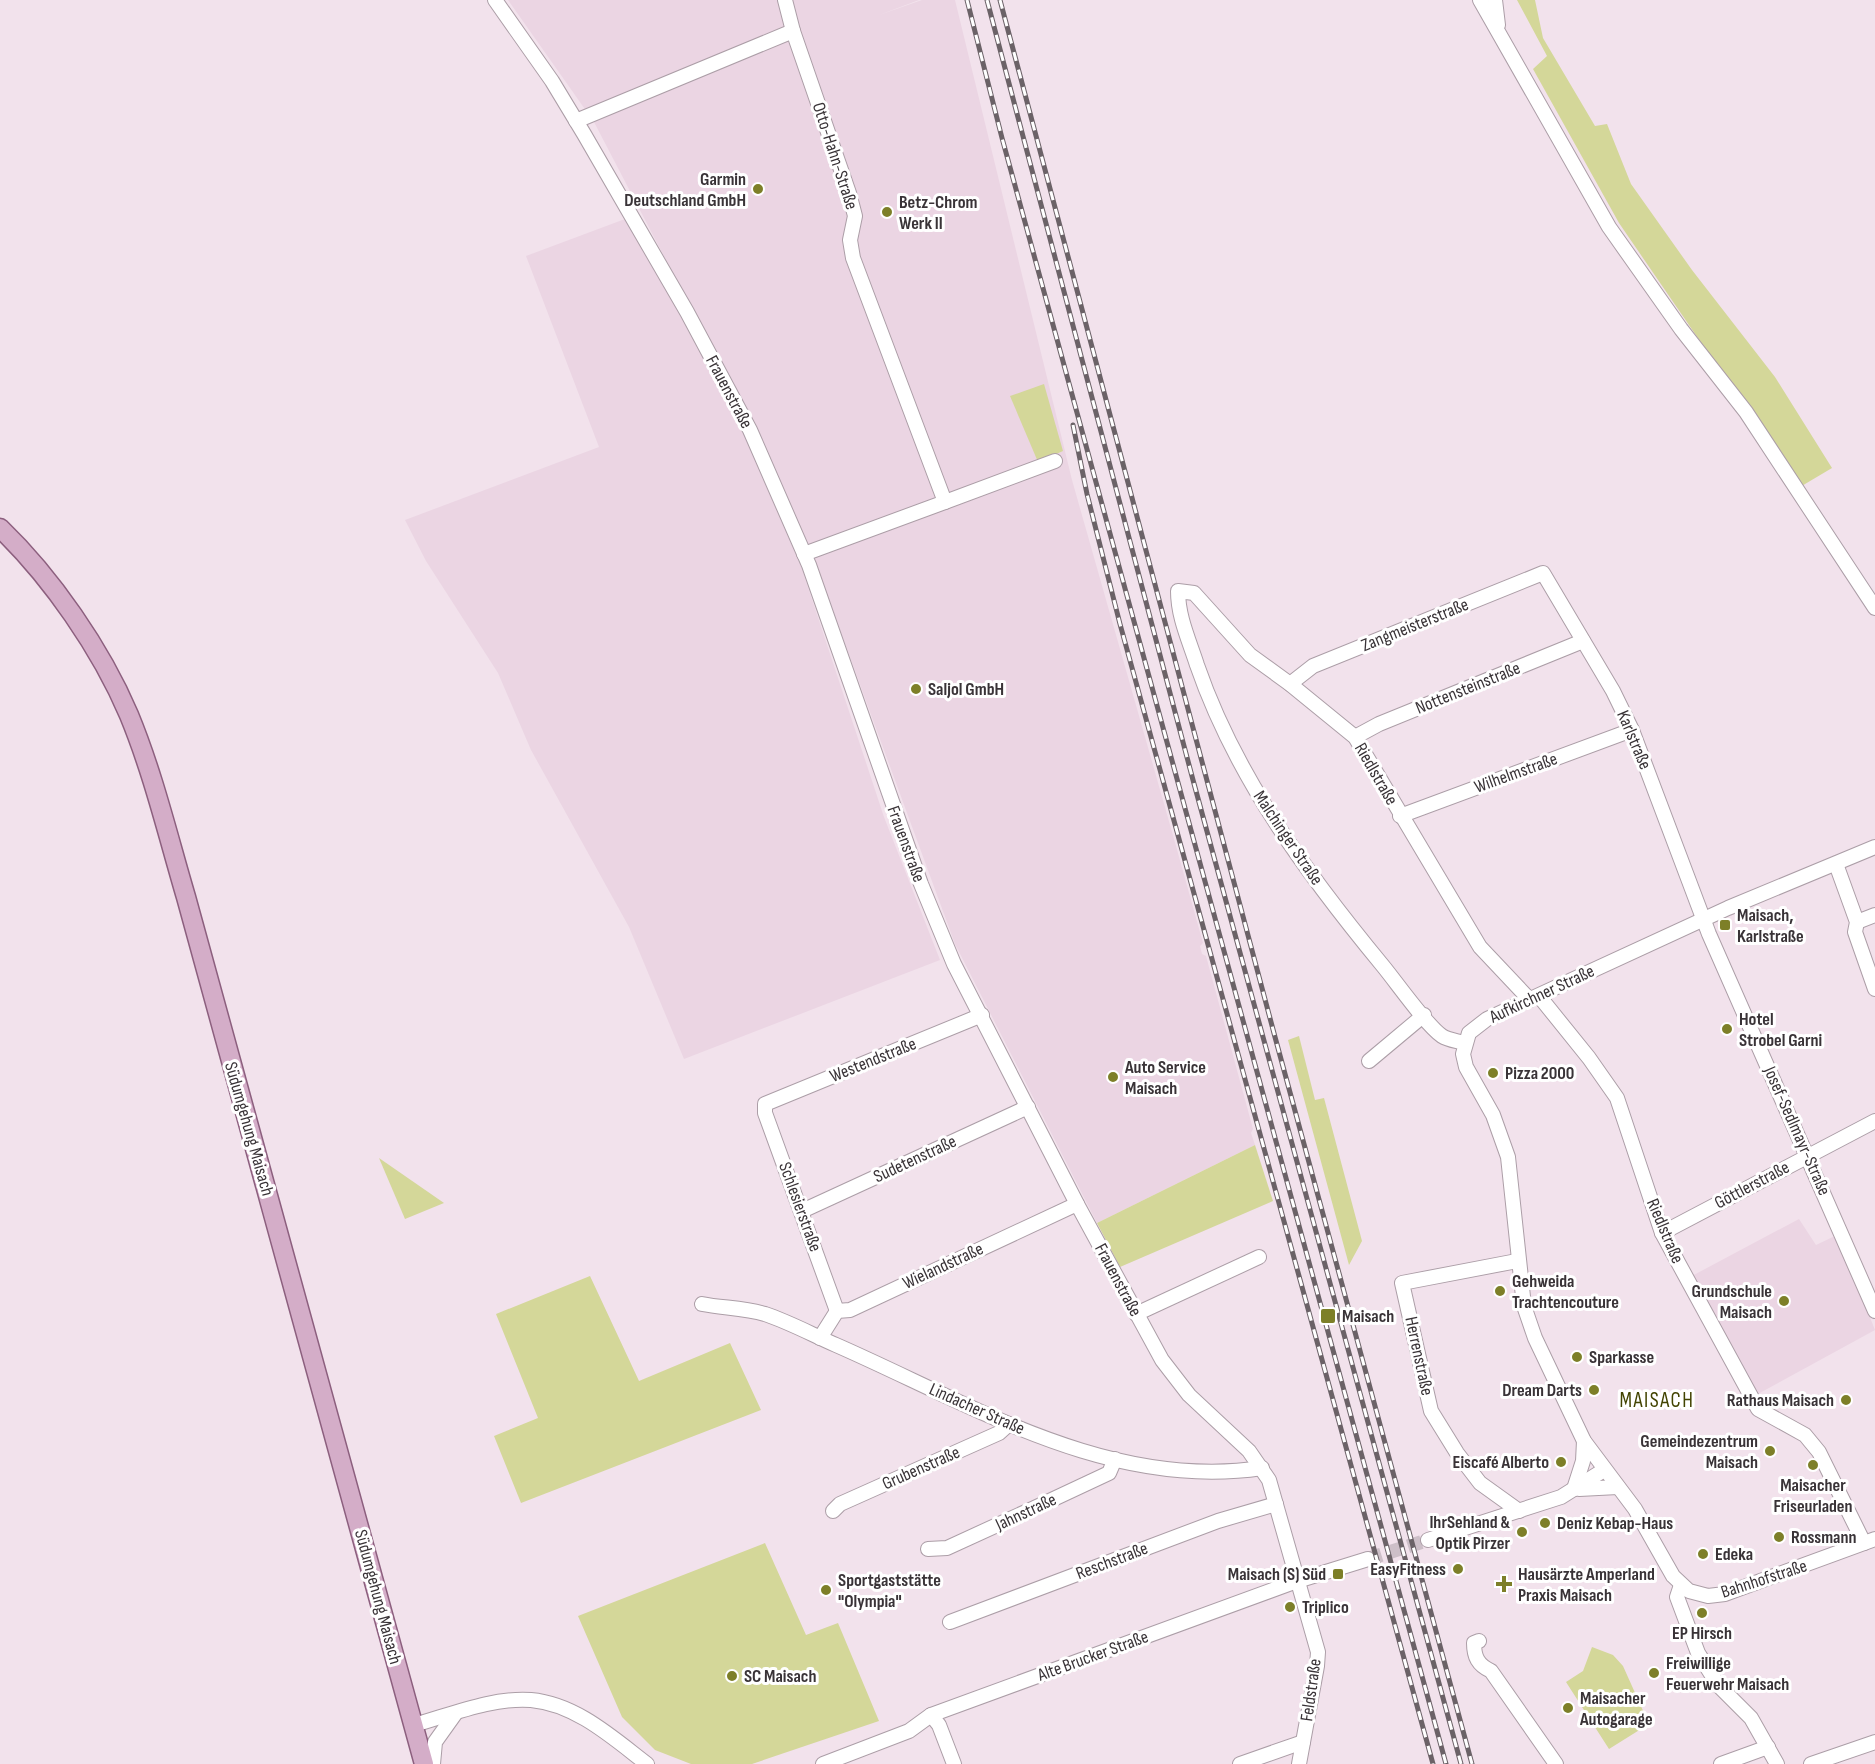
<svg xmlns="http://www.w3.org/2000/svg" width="1875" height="1764" font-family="'Sofia Sans Condensed',sans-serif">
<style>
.built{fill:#ebd5e3}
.green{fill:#d4d799}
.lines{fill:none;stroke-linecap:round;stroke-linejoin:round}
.minor-tunnel{stroke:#cdbfc8;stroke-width:14;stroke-dasharray:14 7;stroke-linecap:butt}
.minor-casing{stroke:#ac9ea7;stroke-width:16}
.major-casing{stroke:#8c5f7e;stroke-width:21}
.minor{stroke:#fff;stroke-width:14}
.major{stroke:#d4adc8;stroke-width:18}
.rail-casing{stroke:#6b6267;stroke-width:5}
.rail{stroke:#fff;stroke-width:3;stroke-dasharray:9;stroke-linecap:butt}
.poi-dot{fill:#7d7f28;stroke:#fff;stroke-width:2}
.labels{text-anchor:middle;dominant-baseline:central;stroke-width:6;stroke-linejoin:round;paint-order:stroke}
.street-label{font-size:18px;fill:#393337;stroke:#fff}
.poi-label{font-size:18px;font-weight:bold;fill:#393337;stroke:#fff;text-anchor:start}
.quarter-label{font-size:21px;letter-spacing:1.5px;fill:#424301;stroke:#fff}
</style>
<rect width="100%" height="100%" fill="#f2e2ec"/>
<g class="built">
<path d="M508 0H919L879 15 922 0H955L1072 480 1176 846 1203 943 1200 946 1202 954 1206 956 1253 1129 1251 1133 1255 1145 1097 1223 955 944 814 559 753 427 594 122Z"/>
<path d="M625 219 686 323 744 434 801 566 884 817 940 960 684 1059 629 927 531 750 498 673 426 561 405 520 599 447 526 256Z"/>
<path d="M1799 1219 1816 1245 1837 1235 1875 1330 1756 1395 1690 1277Z"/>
</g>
<g class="green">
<path d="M1517 0H1535L1543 38 1595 126 1607 124 1631 184 1692 270 1775 377 1832 468 1800 487 1619 223 1533 69 1547 56Z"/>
<path d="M1044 384 1063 451 1038 462 1010 396Z"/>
<path d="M1299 1036 1315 1100 1324 1098 1362 1241 1349 1265 1288 1040Z"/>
<path d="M1255 1145 1273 1201 1120 1267 1097 1223Z"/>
<path d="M379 1158 444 1203 405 1219Z"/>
<path d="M590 1276 639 1381 730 1343 761 1410 521 1503 494 1436 538 1418 496 1314Z"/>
<path d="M765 1543 806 1635 838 1623 879 1721 752 1764H691L655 1750 622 1717 578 1616Z"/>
<path d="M1592 1647 1613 1655 1623 1666 1649 1724 1609 1749 1566 1682 1583 1671Z"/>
</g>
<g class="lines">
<path class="minor-tunnel" d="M1368 1559 1428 1540"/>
<defs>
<g id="minor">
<path d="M495 0 552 81 584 134 687 312 750 430 809 565 921 884 954 964 1077 1204 1162 1360 1189 1395 1249 1451 1269 1480 1318 1652 1317 1666 1299 1764"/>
<path d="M785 0 793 31"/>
<path d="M1480 0 1609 227 1681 329 1746 412 1875 608"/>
<path d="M1495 0 1498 25"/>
<path d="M576 121 793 31 849 193 855 216 850 240 853 258 945 502 804 554"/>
<path d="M945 502 1055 461"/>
<path d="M1290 684 1313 666 1543 573 1613 691 1632 730 1709 934 1875 1311"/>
<path d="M1355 737 1379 724 1583 641"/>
<path d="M1400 816 1632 730"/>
<path d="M1875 847 1728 908 1487 1019 1469 1033 1463 1054 1466 1067 1493 1115 1508 1157 1524 1306 1535 1338 1584 1441 1635 1509 1673 1576 1689 1591 1708 1596 1725 1594 1875 1539"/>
<path d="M1836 864 1857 922 1855 932 1875 989"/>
<path d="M1857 922 1875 915"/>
<path d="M1539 996 1589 1058 1617 1098 1662 1233 1758 1409 1805 1435 1819 1452 1864 1543"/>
<path d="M1464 1043C1458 1041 1448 1040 1442 1036 1427 1026 1397 983 1383 966 1308 875 1236 778 1197 665 1189 640 1178 617 1178 591L1194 593 1250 655 1290 684 1355 737 1480 947 1530 1000"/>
<path d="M1369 1061 1424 1015"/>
<path d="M802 1211 1028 1107"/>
<path d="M1662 1233 1875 1121"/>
<path d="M1517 1261 1402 1283 1431 1411 1457 1453 1480 1483 1519 1511"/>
<path d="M702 1304C722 1308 745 1308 765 1314 789 1322 813 1335 836 1345 971 1404 1109 1491 1262 1468"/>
<path d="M837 1311 765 1113V1104L982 1015"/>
<path d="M1136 1314 1259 1257"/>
<path d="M820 1338 837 1311 850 1310 1077 1204"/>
<path d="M1574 1489 1583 1461 1584 1441"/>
<path d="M1579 1489 1618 1487"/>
<path d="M833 1511 840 1504 999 1433 1009 1424"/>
<path d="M1428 1540 1561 1497 1604 1470"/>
<path d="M928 1549 947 1548 1030 1510 1109 1473 1115 1459"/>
<path d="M1681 1585 1677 1597 1698 1653 1718 1685 1751 1718 1777 1764"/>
<path d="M950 1622 1218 1521 1276 1504"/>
<path d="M1479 1641 1474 1643C1474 1657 1478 1665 1491 1671L1556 1764"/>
<path d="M931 1715 939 1725 954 1764"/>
<path d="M414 1725C450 1715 493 1697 531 1700 576 1704 613 1738 647 1764"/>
<path d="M433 1764 435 1742 455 1714"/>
<path d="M823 1764 909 1731 931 1715 1297 1581 1368 1559"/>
<path d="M1240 1764 1303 1742"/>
<path d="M1721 1764 1768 1747"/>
<path d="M1811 1764 1875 1742"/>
</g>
<path id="major" d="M0 528C51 577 101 649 129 715 153 773 168 836 186 897L424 1764"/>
</defs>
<use href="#minor" class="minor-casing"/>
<use href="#major" class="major-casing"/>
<use href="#minor" class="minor"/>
<use href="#major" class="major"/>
<defs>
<g id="rail">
<path d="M967 0 1002 138 1446 1764"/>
<path d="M987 0 1193 780 1461 1764"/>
<path d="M1000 0 1275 1037 1472 1764"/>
<path d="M1073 425 1087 494 1120 624 1433 1764"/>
</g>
</defs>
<use href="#rail" class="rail-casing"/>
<use href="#rail" class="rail"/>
</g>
<g class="poi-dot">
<circle cx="758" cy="189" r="6"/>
<circle cx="887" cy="212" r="6"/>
<circle cx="916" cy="689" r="6"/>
<rect x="1719" y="919" width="12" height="12" rx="3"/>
<circle cx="1727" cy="1029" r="6"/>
<circle cx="1493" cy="1073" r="6"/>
<circle cx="1113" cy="1077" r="6"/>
<circle cx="1500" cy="1291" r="6"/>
<circle cx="1784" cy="1301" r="6"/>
<rect x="1320" y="1308" width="16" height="16" rx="3"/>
<circle cx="1577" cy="1357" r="6"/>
<circle cx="1594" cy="1390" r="6"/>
<circle cx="1846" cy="1400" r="6"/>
<circle cx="1770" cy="1451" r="6"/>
<circle cx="1561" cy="1462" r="6"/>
<circle cx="1813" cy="1465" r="6"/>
<circle cx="1545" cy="1523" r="6"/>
<circle cx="1522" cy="1532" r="6"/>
<circle cx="1779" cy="1537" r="6"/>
<circle cx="1703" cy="1554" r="6"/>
<circle cx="1458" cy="1569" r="6"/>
<rect x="1332" y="1568" width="12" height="12" rx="3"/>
<path d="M1501 1575h6v6h6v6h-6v6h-6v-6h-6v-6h6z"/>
<circle cx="826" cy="1590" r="6"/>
<circle cx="1290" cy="1607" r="6"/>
<circle cx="1702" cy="1613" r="6"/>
<circle cx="1654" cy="1673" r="6"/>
<circle cx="732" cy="1676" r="6"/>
<circle cx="1568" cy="1708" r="6"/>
</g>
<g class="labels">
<g class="street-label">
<text transform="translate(835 156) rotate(72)">Otto-Hahn-Straße</text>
<text transform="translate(729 392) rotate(62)">Frauenstraße</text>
<text transform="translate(1415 625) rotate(-22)">Zangmeisterstraße</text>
<text transform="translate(1468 688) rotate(-22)">Nottensteinstraße</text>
<text transform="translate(1634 740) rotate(67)">Karlstraße</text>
<text transform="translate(1516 773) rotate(-20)">Wilhelmstraße</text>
<text transform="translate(1376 774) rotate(60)">Riedlstraße</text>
<text transform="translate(1288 838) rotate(56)">Malchinger Straße</text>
<text transform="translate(906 844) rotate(70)">Frauenstraße</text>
<text transform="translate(1542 994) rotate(-25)">Aufkirchner Straße</text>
<text transform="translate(873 1060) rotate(-22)">Westendstraße</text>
<text transform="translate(249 1129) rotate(74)">Südumgehung Maisach</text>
<text transform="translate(1797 1131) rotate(66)">Josef-Sedlmayr-Straße</text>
<text transform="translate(915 1159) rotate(-25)">Sudetenstraße</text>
<text transform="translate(1752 1185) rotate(-28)">Göttlerstraße</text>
<text transform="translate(800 1207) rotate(70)">Schlesierstraße</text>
<text transform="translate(1665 1231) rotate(67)">Riedlstraße</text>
<text transform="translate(943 1266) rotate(-25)">Wielandstraße</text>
<text transform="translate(1118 1280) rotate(62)">Frauenstraße</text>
<text transform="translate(1419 1356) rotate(78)">Herrenstraße</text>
<text transform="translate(977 1409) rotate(24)">Lindacher Straße</text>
<text transform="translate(921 1468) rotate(-24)">Grubenstraße</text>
<text transform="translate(1026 1512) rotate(-25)">Jahnstraße</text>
<text transform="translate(1112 1561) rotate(-21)">Reschstraße</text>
<text transform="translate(1764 1579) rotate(-18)">Bahnhofstraße</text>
<text transform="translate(378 1597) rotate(75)">Südumgehung Maisach</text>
<text transform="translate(1093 1656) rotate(-20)">Alte Brucker Straße</text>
<text transform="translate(1311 1690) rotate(-82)">Feldstraße</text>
</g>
<g class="poi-label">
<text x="746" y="179" text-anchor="end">Garmin<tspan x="746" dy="21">Deutschland GmbH</tspan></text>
<text x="899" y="202">Betz-Chrom<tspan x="899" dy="21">Werk II</tspan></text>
<text x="928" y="689">Saljol GmbH</text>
<text x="1737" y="915">Maisach,<tspan x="1737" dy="21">Karlstraße</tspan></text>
<text x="1739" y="1019">Hotel<tspan x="1739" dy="21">Strobel Garni</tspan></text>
<text x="1125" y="1067">Auto Service<tspan x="1125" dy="21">Maisach</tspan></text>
<text x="1505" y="1073">Pizza 2000</text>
<text x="1512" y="1281">Gehweida<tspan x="1512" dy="21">Trachtencouture</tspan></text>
<text x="1772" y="1291" text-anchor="end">Grundschule<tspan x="1772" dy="21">Maisach</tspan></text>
<text x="1342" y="1316">Maisach</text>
<text x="1589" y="1357">Sparkasse</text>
<text x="1582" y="1390" text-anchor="end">Dream Darts</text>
<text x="1834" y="1400" text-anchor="end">Rathaus Maisach</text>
<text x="1758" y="1441" text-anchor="end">Gemeindezentrum<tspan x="1758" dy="21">Maisach</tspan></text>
<text x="1549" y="1462" text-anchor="end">Eiscafé Alberto</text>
<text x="1813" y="1485" text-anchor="middle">Maisacher<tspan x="1813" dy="21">Friseurladen</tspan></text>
<text x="1510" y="1522" text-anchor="end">IhrSehland &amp;<tspan x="1510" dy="21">Optik Pirzer</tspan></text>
<text x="1557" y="1523">Deniz Kebap-Haus</text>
<text x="1791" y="1537">Rossmann</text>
<text x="1715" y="1554">Edeka</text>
<text x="1446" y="1569" text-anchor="end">EasyFitness</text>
<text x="1326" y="1574" text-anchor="end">Maisach (S) Süd</text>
<text x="1518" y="1574">Hausärzte Amperland<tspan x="1518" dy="21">Praxis Maisach</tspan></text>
<text x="838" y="1580">Sportgaststätte<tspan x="838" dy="21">"Olympia"</tspan></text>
<text x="1302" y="1607">Triplico</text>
<text x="1702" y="1633" text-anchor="middle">EP Hirsch</text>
<text x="1666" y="1663">Freiwillige<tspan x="1666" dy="21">Feuerwehr Maisach</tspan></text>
<text x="744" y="1676">SC Maisach</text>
<text x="1580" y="1698">Maisacher<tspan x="1580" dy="21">Autogarage</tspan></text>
</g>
<g class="quarter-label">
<text x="1657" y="1400">MAISACH</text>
</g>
</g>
</svg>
